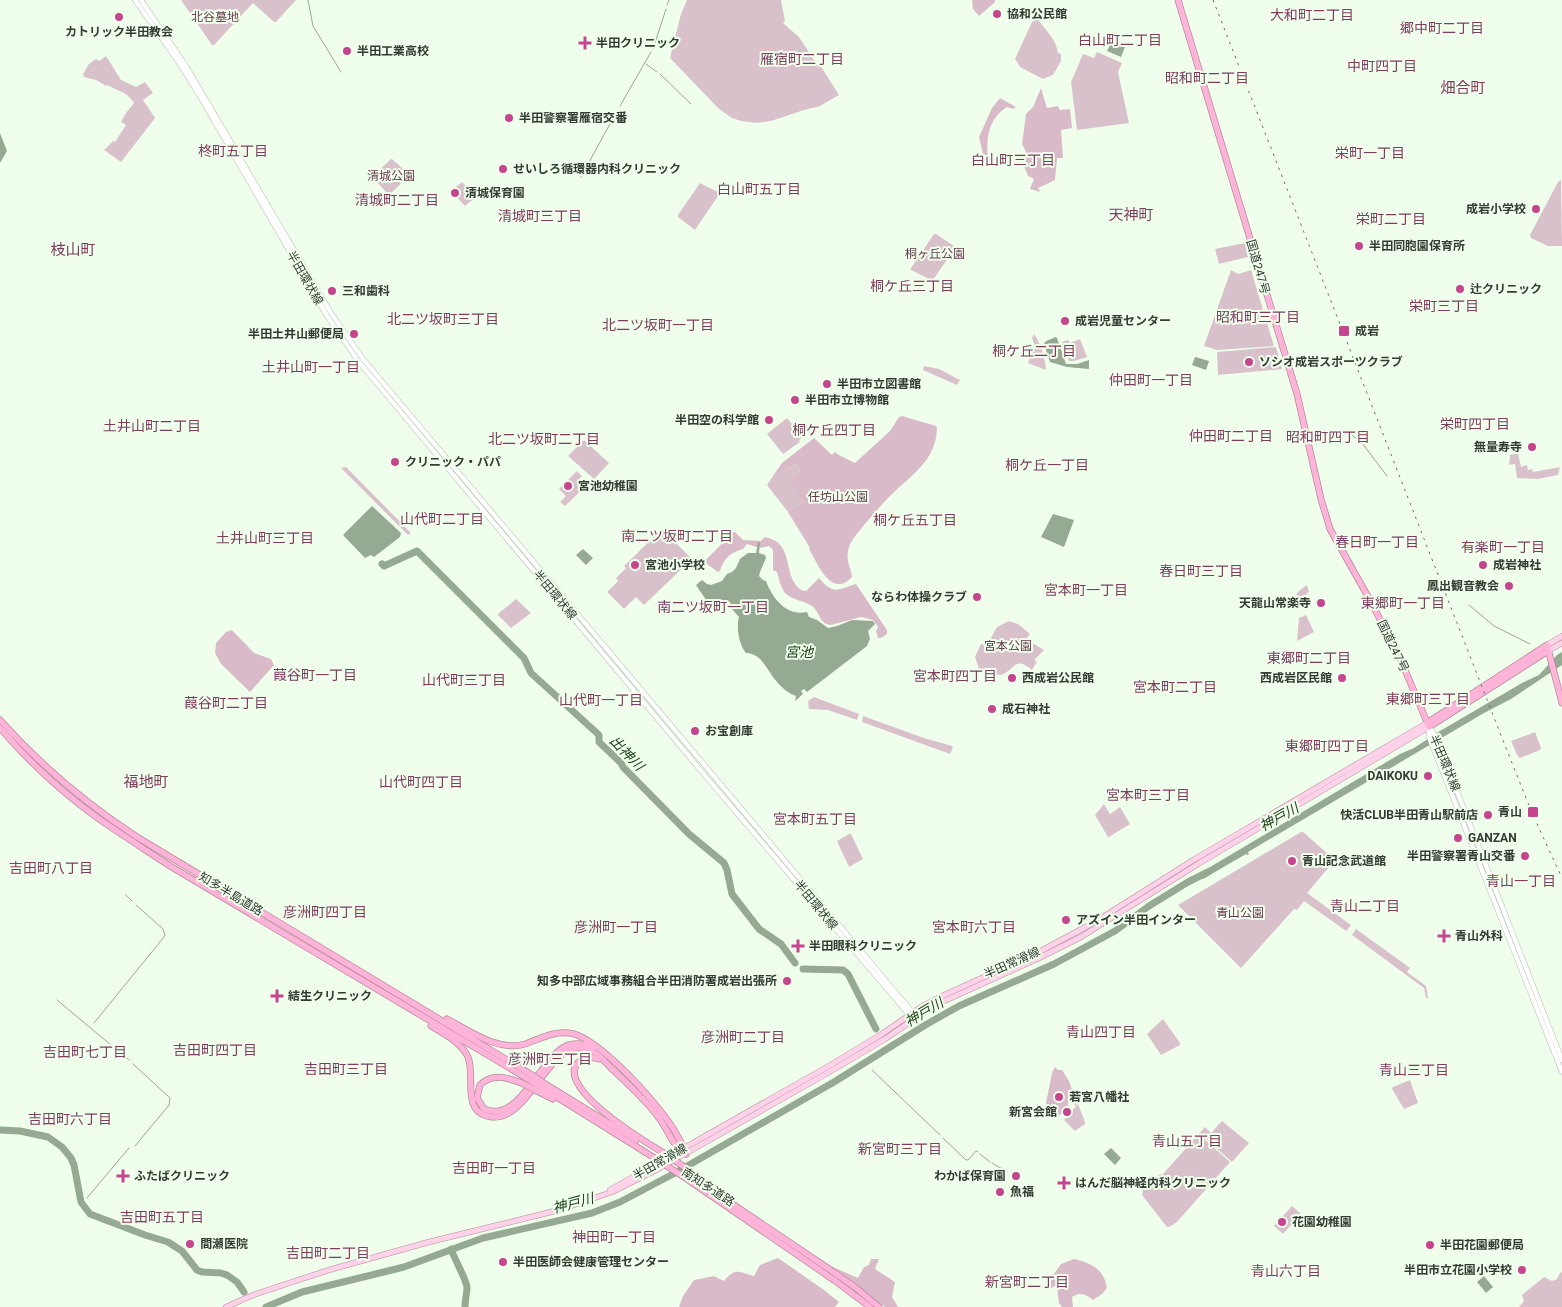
<svg xmlns="http://www.w3.org/2000/svg" width="1562" height="1307" font-family="Roboto,'Noto Sans JP',sans-serif">
<style>
.green{fill:#d9c1cc}
.forest{fill:#d9bac9}
.water{fill:#96a992}
.lines{fill:none;stroke-linecap:round;stroke-linejoin:round}
.stream{stroke:#96a992;stroke-width:1}
.river{stroke:#96a992;stroke-width:7}
.secondary-casing{stroke:#acbea9;stroke-width:5.5}
.primary-casing{stroke:#b78a9e;stroke-width:6}
.highway-casing{stroke:#b78a9e;stroke-width:7}
.secondary{stroke:#fff;stroke-width:4.5}
.primary{stroke:#fed2e8;stroke-width:5}
.highway{stroke:#feb4d8;stroke-width:5.5}
.rail{stroke:#677165;stroke-width:1;stroke-dasharray:2.5 5;stroke-linecap:butt}
.highway-bridge-casing{stroke:#b78a9e;stroke-width:7;stroke-linecap:butt}
.highway-bridge{stroke:#feb4d8;stroke-width:5.5}
.poi-dot{fill:#c6458f;stroke:#f0ffec;stroke-width:2}
.labels{text-anchor:middle;dominant-baseline:central;stroke-width:4;stroke-linejoin:round;paint-order:stroke}
.poi-label{font-size:12px;font-weight:bold;fill:#333b32;stroke:#f0ffec;text-anchor:start}
.park-label{font-size:12px;fill:#673b52;stroke:#f0ffec}
.street-label{font-size:12px;fill:#333b32;stroke:#f0ffec}
.neighbourhood-label{font-size:14px;fill:#7e3d60;stroke:#f0ffec}
.water-label{font-size:14px;font-style:italic;fill:#213f1b;stroke:#f0ffec}
.quarter-label{font-size:15px;fill:#7e3d60;stroke:#f0ffec}
</style>
<rect width="100%" height="100%" fill="#f0ffec"/>
<g class="green">
<path d="M181 0H296L276 22H274L253 3 214 45H212Z"/>
<path d="M687 0H781L785 21 783 23 799 37 818 66 820 65 839 95 820 106 804 110 771 121 757 123 741 121 732 118 719 109 670 58 681 14Z"/>
<path d="M1037 18C1045 30 1056 38 1058 53L1061 54V61L1053 75 1043 79 1020 67 1015 59 1032 22Z"/>
<path d="M1097 52 1122 63 1118 72 1129 123 1077 130 1071 82 1083 54 1094 58Z"/>
<path d="M106 56 121 80 136 87 145 82 153 93 143 100 155 118 121 162 104 150 113 141 115 142 126 125 121 122 126 113 134 103C125 90 120 93 108 85L106 86 96 80 84 77 83 74 89 64 96 59 99 61Z"/>
<path d="M391 159H392L409 174V176L389 195 372 177Z"/>
<path d="M1561 180 1562 246H1548L1531 238 1530 235 1558 182Z"/>
<path d="M462 182 476 197 465 206 451 191Z"/>
<path d="M700 183 720 193 695 230 678 217V215Z"/>
<path d="M934 234H936L954 246 955 248 933 280H931L911 270V268Z"/>
<path d="M1245 243 1248 257 1219 264 1215 249Z"/>
<path d="M1231 270 1238 274 1251 270 1274 346 1217 350 1204 346Z"/>
<path d="M1034 334C1041 344 1045 358 1046 370L1028 363 1035 346 1032 338Z"/>
<path d="M1080 339 1087 357 1074 361H1069L1062 342 1068 340 1070 343Z"/>
<path d="M1276 347 1282 369 1218 375 1217 352Z"/>
<path d="M924 366 939 369 960 380 957 385 923 370Z"/>
<path d="M787 418 802 437 799 440 800 442 783 454 767 434Z"/>
<path d="M584 440 609 463 594 479 568 456Z"/>
<path d="M1518 453 1521 467 1527 465 1528 470 1532 469 1533 472 1560 467 1558 475 1538 479 1517 478 1515 464 1509 465 1510 455Z"/>
<path d="M796 464 800 471 792 483 802 502 788 512 767 485 775 473H779Z"/>
<path d="M346 467 411 533 408 535 341 468Z"/>
<path d="M577 471 582 476 579 479 586 486 565 506 560 502 566 496 559 489Z"/>
<path d="M662 529 692 559 644 605 636 597 624 609 607 592 618 581 616 578 626 568 624 566Z"/>
<path d="M1307 585 1309 592 1306 594 1307 598 1301 600 1302 608 1298 609C1296 593 1293 595 1307 585Z"/>
<path d="M516 599 531 613 511 628 498 615V614Z"/>
<path d="M1306 615 1314 632 1297 641 1299 618Z"/>
<path d="M1009 621 1018 624 1030 634 1026 639 1044 650 1034 660 1037 662 1032 670C1014 656 1017 668 1001 675L980 672 975 657 981 644 987 645 997 627Z"/>
<path d="M814 697 859 714 857 720 828 710 809 709 808 701Z"/>
<path d="M863 716 924 738 952 746 953 747 950 754 862 722Z"/>
<path d="M1535 732 1541 748 1540 750 1520 758 1518 757 1511 741Z"/>
<path d="M1104 804 1110 814 1120 807 1130 824 1109 837H1108L1095 815Z"/>
<path d="M1301 832H1303L1335 860 1307 893 1351 925 1346 931 1304 901 1297 910 1294 909 1241 968 1178 905Z"/>
<path d="M849 834H851L863 859 849 867 837 841Z"/>
<path d="M1356 929 1410 968 1407 972 1426 986 1428 998H1426L1424 988 1352 935Z"/>
<path d="M1163 1019 1180 1043V1045L1161 1055 1147 1034Z"/>
<path d="M1410 1080 1418 1103 1404 1109 1392 1089 1393 1087Z"/>
<path d="M1078 1104 1085 1122V1124L1075 1131 1064 1120Z"/>
<path d="M1222 1121 1249 1143 1232 1162 1206 1139 1208 1136 1205 1140 1230 1162 1177 1222 1171 1226 1167 1227 1142 1195 1143 1189 1149 1182 1151 1184 1160 1174 1162 1175 1205 1127 1211 1133Z"/>
<path d="M1292 1206 1301 1214 1283 1234 1274 1226Z"/>
<path d="M1562 1272V1307H1519L1524 1301 1522 1295 1544 1277 1552 1281 1557 1279 1560 1273Z"/>
</g>
<g class="forest">
<path d="M972 0H995V2L979 16 973 9Z"/>
<path d="M1041 88 1047 108 1058 106 1060 110 1070 109 1072 128 1061 130 1063 158H1057L1055 180 1038 188 1040 192 1030 189 1034 179 1028 176 1024 166 1026 157V152L1022 144 1026 114 1033 107Z"/>
<path d="M1000 98 1016 107 1013 109 1007 107C989 118 986 137 988 157L984 159 979 137 992 108Z"/>
<path d="M902 416 936 426 937 428C936 461 912 474 890 496 881 505 873 515 864 525 858 533 850 540 848 551 846 561 851 568 852 577 831 599 818 564 809 549L810 548 788 512 802 502 791 483 800 471 796 464 779 473H775L782 463 814 438 832 455 835 452 839 455 855 463 890 431 899 417Z"/>
<path d="M733 532H735L743 540 761 541 765 537C796 543 781 575 801 590L806 591 819 578C834 596 838 589 856 584L887 630V634L881 638H878L876 631 878 627 873 620 861 617 831 625C819 624 820 612 812 606 804 601 793 600 786 594 781 589 779 579 777 572L773 570V550L769 546 760 548 747 544 743 549C730 553 724 558 720 571L718 572 704 562Z"/>
<path d="M232 630 254 653 271 659 274 665 250 692 221 664 215 653 216 643 226 632Z"/>
<path d="M1055 1067 1058 1070H1062L1069 1081 1077 1104 1075 1106 1072 1095H1070L1069 1096 1068 1105 1059 1116 1047 1105 1046 1103 1052 1073Z"/>
<path d="M778 1258 824 1290 839 1302 835 1307H679L683 1296 694 1280 714 1276 724 1281C736 1267 738 1272 754 1276L760 1265Z"/>
<path d="M871 1259H879L875 1269 895 1282 892 1297 898 1307H885L831 1268 833 1267 858 1278 864 1267 869 1265Z"/>
<path d="M1074 1259C1091 1263 1104 1269 1107 1288L1102 1294 1093 1300C1087 1295 1080 1291 1072 1297L1073 1307H1062L1059 1303 1057 1288 1055 1286 1048 1290V1285L1051 1278 1061 1264Z"/>
</g>
<g class="water">
<path d="M1112 41 1125 47 1121 57 1107 51Z"/>
<path d="M0 133 7 151 0 163Z"/>
<path d="M1056 337 1057 338 1066 364H1077L1089 360V369L1067 367 1050 362 1044 344 1046 341Z"/>
<path d="M1195 357 1209 361 1206 370 1192 365Z"/>
<path d="M372 506 401 533 400 537 374 557 371 555 365 558 343 535Z"/>
<path d="M1053 514 1074 520 1064 547 1041 537Z"/>
<path d="M758 542H760L759 553 765 555 766 558 760 572 759 576 763 580 766 581C772 598 787 617 807 612L809 617 817 620 828 628 837 626 852 620 873 621 875 624 868 631 870 639 867 646 807 692 804 689 801 691 803 694 795 701 796 696C788 693 782 688 777 682 767 671 763 654 746 653 739 645 736 628 739 617L732 609 730 602 721 601 716 604 708 603 696 585 702 580 707 584 711 585 722 581 727 574 732 572 736 568 740 559 748 553H756Z"/>
<path d="M583 549 593 558 586 565 576 555Z"/>
<path d="M1562 652V665L1511 699 1484 713 1248 852 1249 854 1247 855 1246 854 1203 879 1200 873 1400 754 1414 748 1440 731 1522 683 1539 675 1557 655Z"/>
<path d="M1111 1148 1121 1158 1115 1165 1104 1154Z"/>
<path d="M1484 1276 1493 1287 1486 1293 1477 1282Z"/>
</g>
<g class="lines">
<g class="stream">
<path d="M308 0 313 26 341 72"/>
<path d="M667 5 669 0"/>
<path d="M653 49 666 9"/>
<path d="M646 64 657 72"/>
<path d="M660 74 691 104"/>
<path d="M620 106 651 52"/>
<path d="M581 177 617 111"/>
<path d="M1338 437 1349 433 1362 443 1387 476"/>
<path d="M1469 605 1494 626 1530 644"/>
<path d="M126 895 132 901"/>
<path d="M57 1000 129 1060"/>
<path d="M94 1023 164 937 165 935 163 929 136 905"/>
<path d="M133 1064 170 1098 169 1105 135 1146"/>
<path d="M872 1070 940 1135"/>
<path d="M943 1138 966 1160H968L976 1151 978 1152"/>
<path d="M980 1154 990 1162"/>
<path d="M992 1163 1004 1170 1001 1180"/>
<path d="M87 1198 129 1148"/>
<path d="M81 1202H82"/>
</g>
<g class="river">
<path d="M382 564 384 566 417 551 524 658 531 673 599 735V742L621 763 623 767 689 834 724 863 727 870 732 894 759 929 781 944 795 963"/>
<path d="M803 969 843 970 848 974 876 1029"/>
<path d="M0 1130 20 1131 48 1137 62 1147 71 1158 74 1165 81 1202 90 1214 145 1235 168 1242 182 1251 197 1270 202 1272 221 1273 227 1275 237 1282 244 1292"/>
<path d="M451 1249C454 1258 466 1279 467 1287 467 1293 465 1300 465 1307"/>
<path d="M266 1307 302 1292 404 1267 483 1238 592 1213 620 1202 675 1173 834 1082 927 1024 959 1006 1054 964 1115 931 1149 906 1188 882 1208 872"/>
</g>
<defs>
<g id="secondary">
<path d="M135 0 179 63 201 98 327 316 359 362 702 772 911 1017"/>
<path d="M141 0 186 66 331 313 363 359 913 1013 914 1015"/>
<path d="M1429 727V737L1562 1072"/>
<path d="M1429 727 1434 734 1439 745 1562 1060"/>
</g>
<g id="primary">
<path d="M1547 645 1562 636"/>
<path d="M1548 651 1562 643"/>
<path d="M610 1190 829 1066 882 1034 921 1007 940 997 1037 953 1095 922 1195 859 1427 723"/>
<path d="M226 1307 253 1295 329 1270 429 1242 559 1210 612 1192 660 1168 831 1071 885 1039 925 1012 942 1002 1039 958 1081 937 1198 864 1429 727"/>
</g>
<g id="highway">
<path d="M1178 0 1297 394 1321 499 1330 529 1371 602 1400 658 1429 727 1548 651"/>
<path d="M0 720C41 766 85 803 137 837L532 1075"/>
<path d="M1427 723 1547 645 1562 703"/>
<path d="M0 728C29 762 63 793 99 819 122 835 146 850 170 866L528 1079"/>
<path d="M447 1019C470 1031 498 1052 525 1044 540 1039 553 1031 569 1033 594 1035 642 1088 658 1108 669 1121 680 1138 686 1154"/>
<path d="M431 1026C444 1034 461 1042 468 1057 476 1076 460 1114 492 1117 532 1121 551 1029 592 1051 600 1055 606 1063 612 1069 628 1084 646 1100 659 1118 668 1130 673 1147 686 1154"/>
<path d="M599 1059C593 1057 587 1056 581 1060 548 1084 646 1142 662 1152"/>
<path d="M542 1082 636 1140"/>
<path d="M524 1084C509 1078 493 1072 480 1085L477 1098 484 1109C520 1125 540 1056 568 1045 577 1042 586 1044 595 1047"/>
<path d="M539 1086 653 1157"/>
<path d="M535 1090 553 1099"/>
<path d="M688 1174 832 1271 856 1288 879 1307"/>
<path d="M684 1177 834 1280 870 1307"/>
</g>
</defs>
<use href="#secondary" class="secondary-casing"/>
<use href="#primary" class="primary-casing"/>
<use href="#highway" class="highway-casing"/>
<use href="#secondary" class="secondary"/>
<use href="#primary" class="primary"/>
<use href="#highway" class="highway"/>
<path class="rail" d="M1213 0 1504 743 1532 813 1562 878"/>
<defs>
<g id="highway-bridge">
<path d="M532 1075 542 1082"/>
<path d="M528 1079 539 1086"/>
<path d="M524 1084 535 1090"/>
<path d="M662 1152 692 1172"/>
<path d="M653 1157 684 1177"/>
</g>
</defs>
<use href="#highway-bridge" class="highway-bridge-casing"/>
<use href="#highway-bridge" class="highway-bridge"/>
</g>
<g class="poi-dot">
<circle cx="997" cy="14" r="5"/>
<circle cx="119" cy="17" r="5"/>
<path d="M582.5 35.5h5v5h5v5h-5v5h-5v-5h-5v-5h5z"/>
<circle cx="347" cy="51" r="5"/>
<circle cx="509" cy="118" r="5"/>
<circle cx="503" cy="169" r="5"/>
<circle cx="455" cy="193" r="5"/>
<circle cx="1536" cy="209" r="5"/>
<circle cx="1359" cy="246" r="5"/>
<circle cx="1460" cy="289" r="5"/>
<circle cx="332" cy="291" r="5"/>
<circle cx="1065" cy="321" r="5"/>
<rect x="1338" y="325" width="12" height="12" rx="2.5"/>
<circle cx="354" cy="334" r="5"/>
<circle cx="1249" cy="362" r="5"/>
<circle cx="827" cy="384" r="5"/>
<circle cx="795" cy="400" r="5"/>
<circle cx="769" cy="420" r="5"/>
<circle cx="1532" cy="447" r="5"/>
<circle cx="395" cy="462" r="5"/>
<circle cx="568" cy="486" r="5"/>
<circle cx="635" cy="565" r="5"/>
<circle cx="1483" cy="565" r="5"/>
<circle cx="1509" cy="586" r="5"/>
<circle cx="977" cy="597" r="5"/>
<circle cx="1321" cy="603" r="5"/>
<circle cx="1012" cy="678" r="5"/>
<circle cx="1342" cy="678" r="5"/>
<circle cx="992" cy="709" r="5"/>
<circle cx="695" cy="731" r="5"/>
<circle cx="1428" cy="776" r="5"/>
<rect x="1527" y="806" width="12" height="12" rx="2.5"/>
<circle cx="1488" cy="815" r="5"/>
<circle cx="1458" cy="838" r="5"/>
<circle cx="1525" cy="856" r="5"/>
<circle cx="1292" cy="861" r="5"/>
<circle cx="1066" cy="920" r="5"/>
<path d="M1441.5 928.5h5v5h5v5h-5v5h-5v-5h-5v-5h5z"/>
<path d="M795.5 938.5h5v5h5v5h-5v5h-5v-5h-5v-5h5z"/>
<circle cx="787" cy="981" r="5"/>
<path d="M274.5 988.5h5v5h5v5h-5v5h-5v-5h-5v-5h5z"/>
<circle cx="1059" cy="1097" r="5"/>
<circle cx="1067" cy="1112" r="5"/>
<path d="M120.5 1168.5h5v5h5v5h-5v5h-5v-5h-5v-5h5z"/>
<circle cx="1016" cy="1176" r="5"/>
<path d="M1061.5 1175.5h5v5h5v5h-5v5h-5v-5h-5v-5h5z"/>
<circle cx="1000" cy="1192" r="5"/>
<circle cx="1282" cy="1222" r="5"/>
<circle cx="190" cy="1244" r="5"/>
<circle cx="1430" cy="1245" r="5"/>
<circle cx="503" cy="1262" r="5"/>
<circle cx="1522" cy="1270" r="5"/>
</g>
<g class="labels">
<g class="poi-label">
<text x="1007" y="14">協和公民館</text>
<text x="119" y="32" text-anchor="middle">カトリック半田教会</text>
<text x="596" y="43">半田クリニック</text>
<text x="357" y="51">半田工業高校</text>
<text x="519" y="118">半田警察署雁宿交番</text>
<text x="513" y="169">せいしろ循環器内科クリニック</text>
<text x="465" y="193">清城保育園</text>
<text x="1526" y="209" text-anchor="end">成岩小学校</text>
<text x="1369" y="246">半田同胞園保育所</text>
<text x="1470" y="289">辻クリニック</text>
<text x="342" y="291">三和歯科</text>
<text x="1075" y="321">成岩児童センター</text>
<text x="1355" y="331">成岩</text>
<text x="344" y="334" text-anchor="end">半田土井山郵便局</text>
<text x="1259" y="362">ソシオ成岩スポーツクラブ</text>
<text x="837" y="384">半田市立図書館</text>
<text x="805" y="400">半田市立博物館</text>
<text x="759" y="420" text-anchor="end">半田空の科学館</text>
<text x="1522" y="447" text-anchor="end">無量寿寺</text>
<text x="405" y="462">クリニック・パパ</text>
<text x="578" y="486">宮池幼稚園</text>
<text x="645" y="565">宮池小学校</text>
<text x="1493" y="565">成岩神社</text>
<text x="1499" y="586" text-anchor="end">鳳出観音教会</text>
<text x="967" y="597" text-anchor="end">ならわ体操クラブ</text>
<text x="1311" y="603" text-anchor="end">天龍山常楽寺</text>
<text x="1022" y="678">西成岩公民館</text>
<text x="1332" y="678" text-anchor="end">西成岩区民館</text>
<text x="1002" y="709">成石神社</text>
<text x="705" y="731">お宝創庫</text>
<text x="1418" y="776" text-anchor="end">DAIKOKU</text>
<text x="1522" y="812" text-anchor="end">青山</text>
<text x="1478" y="815" text-anchor="end">快活CLUB半田青山駅前店</text>
<text x="1468" y="838">GANZAN</text>
<text x="1515" y="856" text-anchor="end">半田警察署青山交番</text>
<text x="1302" y="861">青山記念武道館</text>
<text x="1076" y="920">アズイン半田インター</text>
<text x="1455" y="936">青山外科</text>
<text x="809" y="946">半田眼科クリニック</text>
<text x="777" y="981" text-anchor="end">知多中部広域事務組合半田消防署成岩出張所</text>
<text x="288" y="996">結生クリニック</text>
<text x="1069" y="1097">若宮八幡社</text>
<text x="1057" y="1112" text-anchor="end">新宮会館</text>
<text x="134" y="1176">ふたばクリニック</text>
<text x="1006" y="1176" text-anchor="end">わかば保育園</text>
<text x="1075" y="1183">はんだ脳神経内科クリニック</text>
<text x="1010" y="1192">魚福</text>
<text x="1292" y="1222">花園幼稚園</text>
<text x="200" y="1244">間瀬医院</text>
<text x="1440" y="1245">半田花園郵便局</text>
<text x="513" y="1262">半田医師会健康管理センター</text>
<text x="1512" y="1270" text-anchor="end">半田市立花園小学校</text>
</g>
<g class="park-label">
<text x="215" y="17">北谷墓地</text>
<text x="391" y="176">清城公園</text>
<text x="935" y="254">桐ヶ丘公園</text>
<text x="838" y="497">任坊山公園</text>
<text x="1008" y="646">宮本公園</text>
<text x="1240" y="913">青山公園</text>
</g>
<g class="street-label">
<text transform="translate(1258 267) rotate(74)">国道247号</text>
<text transform="translate(305 278) rotate(60)">半田環状線</text>
<text transform="translate(555 595) rotate(50)">半田環状線</text>
<text transform="translate(1393 646) rotate(64)">国道247号</text>
<text transform="translate(1445 763) rotate(67)">半田環状線</text>
<text transform="translate(231 894) rotate(31)">知多半島道路</text>
<text transform="translate(816 905) rotate(50)">半田環状線</text>
<text transform="translate(1012 963) rotate(-24)">半田常滑線</text>
<text transform="translate(660 1162) rotate(-30)">半田常滑線</text>
<text transform="translate(708 1187) rotate(33)">南知多道路</text>
</g>
<g class="neighbourhood-label">
<text x="1312" y="15">大和町二丁目</text>
<text x="1442" y="28">郷中町二丁目</text>
<text x="1120" y="40">白山町二丁目</text>
<text x="802" y="59">雁宿町二丁目</text>
<text x="1382" y="66">中町四丁目</text>
<text x="1207" y="78">昭和町二丁目</text>
<text x="233" y="151">柊町五丁目</text>
<text x="1370" y="153">栄町一丁目</text>
<text x="1013" y="160">白山町三丁目</text>
<text x="759" y="189">白山町五丁目</text>
<text x="397" y="200">清城町二丁目</text>
<text x="540" y="216">清城町三丁目</text>
<text x="1391" y="219">栄町二丁目</text>
<text x="912" y="286">桐ケ丘三丁目</text>
<text x="1444" y="306">栄町三丁目</text>
<text x="1258" y="317">昭和町三丁目</text>
<text x="443" y="319">北二ツ坂町三丁目</text>
<text x="658" y="325">北二ツ坂町一丁目</text>
<text x="1034" y="351">桐ケ丘二丁目</text>
<text x="311" y="367">土井山町一丁目</text>
<text x="1151" y="380">仲田町一丁目</text>
<text x="1475" y="424">栄町四丁目</text>
<text x="152" y="426">土井山町二丁目</text>
<text x="834" y="430">桐ケ丘四丁目</text>
<text x="1231" y="436">仲田町二丁目</text>
<text x="1328" y="437">昭和町四丁目</text>
<text x="544" y="439">北二ツ坂町二丁目</text>
<text x="1047" y="465">桐ケ丘一丁目</text>
<text x="442" y="519">山代町二丁目</text>
<text x="915" y="520">桐ケ丘五丁目</text>
<text x="677" y="536">南二ツ坂町二丁目</text>
<text x="265" y="538">土井山町三丁目</text>
<text x="1377" y="542">春日町一丁目</text>
<text x="1503" y="547">有楽町一丁目</text>
<text x="1201" y="571">春日町三丁目</text>
<text x="1086" y="590">宮本町一丁目</text>
<text x="1403" y="603">東郷町一丁目</text>
<text x="713" y="607">南二ツ坂町一丁目</text>
<text x="1309" y="658">東郷町二丁目</text>
<text x="315" y="675">葭谷町一丁目</text>
<text x="955" y="676">宮本町四丁目</text>
<text x="464" y="680">山代町三丁目</text>
<text x="1175" y="687">宮本町二丁目</text>
<text x="1428" y="699">東郷町三丁目</text>
<text x="601" y="700">山代町一丁目</text>
<text x="226" y="703">葭谷町二丁目</text>
<text x="1327" y="746">東郷町四丁目</text>
<text x="421" y="782">山代町四丁目</text>
<text x="1148" y="795">宮本町三丁目</text>
<text x="815" y="819">宮本町五丁目</text>
<text x="51" y="868">吉田町八丁目</text>
<text x="1521" y="881">青山一丁目</text>
<text x="1365" y="906">青山二丁目</text>
<text x="325" y="912">彦洲町四丁目</text>
<text x="616" y="927">彦洲町一丁目</text>
<text x="974" y="927">宮本町六丁目</text>
<text x="1101" y="1032">青山四丁目</text>
<text x="743" y="1037">彦洲町二丁目</text>
<text x="215" y="1050">吉田町四丁目</text>
<text x="85" y="1052">吉田町七丁目</text>
<text x="550" y="1059">彦洲町三丁目</text>
<text x="346" y="1069">吉田町三丁目</text>
<text x="1414" y="1070">青山三丁目</text>
<text x="70" y="1119">吉田町六丁目</text>
<text x="1187" y="1141">青山五丁目</text>
<text x="900" y="1149">新宮町三丁目</text>
<text x="494" y="1168">吉田町一丁目</text>
<text x="162" y="1217">吉田町五丁目</text>
<text x="614" y="1237">神田町一丁目</text>
<text x="328" y="1253">吉田町二丁目</text>
<text x="1286" y="1271">青山六丁目</text>
<text x="1027" y="1282">新宮町二丁目</text>
</g>
<g class="water-label">
<text x="799" y="652">宮池</text>
<text transform="translate(627 753) rotate(46)">出神川</text>
<text transform="translate(1279 817) rotate(-29)">神戸川</text>
<text transform="translate(924 1012) rotate(-31)">神戸川</text>
<text transform="translate(573 1203) rotate(-15)">神戸川</text>
</g>
<g class="quarter-label">
<text x="1463" y="88">畑合町</text>
<text x="1131" y="215">天神町</text>
<text x="73" y="250">枝山町</text>
<text x="146" y="782">福地町</text>
</g>
</g>
</svg>
